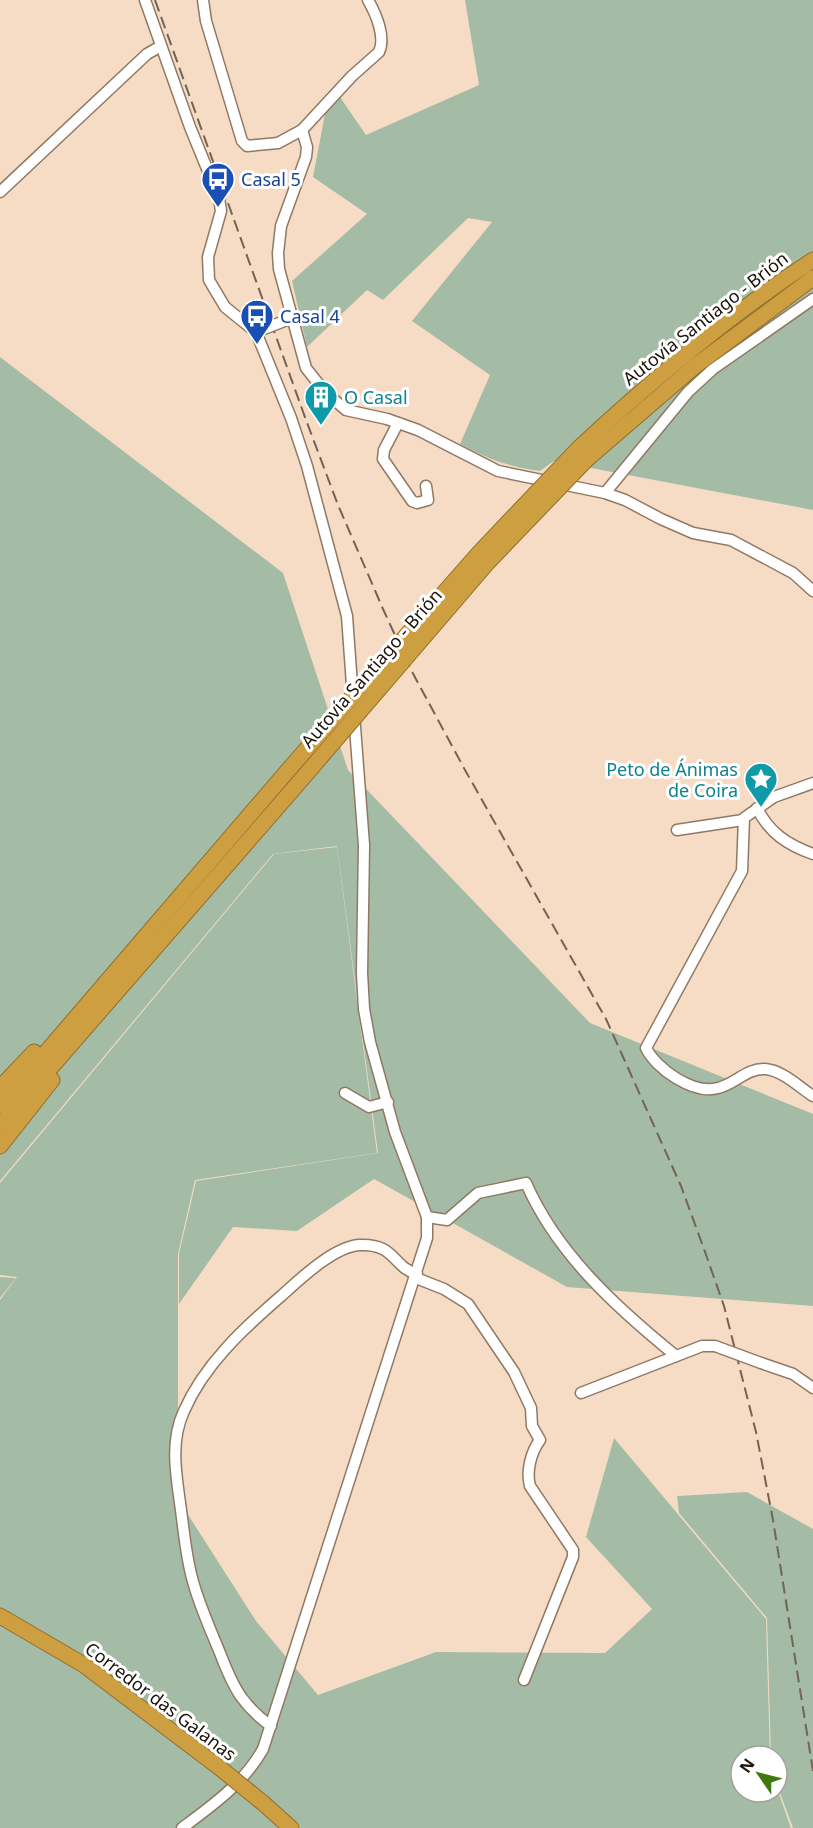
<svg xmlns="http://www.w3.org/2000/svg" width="813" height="1828" font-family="'Noto Sans',sans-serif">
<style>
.green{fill:#a4bca5}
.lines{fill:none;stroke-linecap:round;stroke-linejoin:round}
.minor-casing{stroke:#907964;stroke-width:13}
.highway-casing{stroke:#8f6e2d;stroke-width:17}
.minor{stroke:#fff;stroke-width:10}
.highway{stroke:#cd9f40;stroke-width:15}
.rail{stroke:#736355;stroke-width:2;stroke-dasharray:12 6;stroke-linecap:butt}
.minor-bridge-casing{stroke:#907964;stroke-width:13;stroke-linecap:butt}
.highway-bridge-casing{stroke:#8f6e2d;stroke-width:17;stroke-linecap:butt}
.minor-bridge{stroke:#fff;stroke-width:10}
.highway-bridge{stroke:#cd9f40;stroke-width:15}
.labels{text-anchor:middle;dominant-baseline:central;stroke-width:6;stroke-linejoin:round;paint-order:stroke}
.transit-label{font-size:18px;fill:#164399;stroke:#fff;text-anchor:start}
.street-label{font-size:18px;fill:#1c130b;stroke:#fff}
.culture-label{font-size:18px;fill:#0d838f;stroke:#fff;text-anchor:start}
</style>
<rect width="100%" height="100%" fill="#f7dcc5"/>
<g class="green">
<path d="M465 0H813V510L554 461 540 471C509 467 488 459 460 444L490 375 412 321 492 222 468 218 383 300 367 290 307 347 292 281 367 214 313 177 325 114 340 97 366 135 479 85Z"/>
<path d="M0 357 283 573 348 770 590 1023 813 1114V1306L567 1287 374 1179 297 1231 233 1227 179 1304V1254L196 1181 378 1153 337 846 273 854 0 1181Z"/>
<path d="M337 847 377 1153 195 1180 178 1254V1499L256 1621 318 1695 436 1652 605 1653 652 1609 586 1537 614 1438 766 1619 770 1756H741V1792H777V1788L791 1828H0V1300L17 1277 0 1275V1183L274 854Z"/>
<path d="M0 1277 16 1278 0 1298Z"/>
<path d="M747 1492 813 1529V1828H793L777 1785V1756H771L767 1618 679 1513 677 1496Z"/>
</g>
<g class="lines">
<defs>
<g id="minor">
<path d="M145 0 190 127 219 198 221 211 208 257 209 280 225 307 256 332 291 418 307 466 347 616 353 699"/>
<path d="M203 0 206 21 242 141 247 146 278 143 302 130 352 76 379 52C386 37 376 14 368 0"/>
<path d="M302 130 307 147 306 157 281 226 278 253 279 269 306 368 325 392 346 410 387 419 418 430 498 471 605 493 625 500 661 519 693 533 731 540 793 573 813 591"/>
<path d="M0 192 147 54 161 46"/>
<path d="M398 423 384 450 383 459 412 501 417 503 428 500 426 486"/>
<path d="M605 493 688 392 713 369 813 299"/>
<path d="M813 783 774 797 744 818 742 871 646 1048C656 1069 694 1095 718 1088 735 1084 747 1068 765 1069 782 1070 799 1087 813 1096"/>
<path d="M757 808C769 833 788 845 813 854"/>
<path d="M677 830 743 820"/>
<path d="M345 1093 369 1107 388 1102"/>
<path d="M427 1217 447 1220 478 1193 526 1183C557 1254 617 1308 676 1356"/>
<path d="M416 1278 444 1289 468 1304 514 1372 531 1408 532 1426 540 1440C531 1452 526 1471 530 1486L573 1550V1557L524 1680"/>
<path d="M761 1363 793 1374 813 1388"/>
<path d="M581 1393 702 1346H715"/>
<path d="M271 1726C260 1718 250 1709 242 1698 232 1685 226 1668 220 1653 211 1631 201 1609 194 1585 187 1563 185 1541 182 1518 178 1483 168 1445 184 1411 204 1365 243 1329 280 1297 299 1280 333 1247 359 1245 396 1243 392 1267 417 1274"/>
<path d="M182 1828C213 1805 244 1783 263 1749L427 1238V1217L395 1132 370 1042 364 1009 362 973 364 845 354 714"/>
</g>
<g id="highway">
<path d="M578 449C651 381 729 315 813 260"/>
<path d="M587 459 695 366 813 278"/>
<path d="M0 1088 34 1052"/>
<path d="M0 1106 290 768"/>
<path d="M0 1126 301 780"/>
<path d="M0 1146 52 1080"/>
<path d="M0 1616 84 1665 220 1768"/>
<path d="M263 1803 291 1828"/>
</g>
</defs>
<use href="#minor" class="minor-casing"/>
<use href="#highway" class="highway-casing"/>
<use href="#minor" class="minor"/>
<use href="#highway" class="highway"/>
<path class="rail" d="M155 0 306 420 338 505 383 609 410 668 465 770 606 1019 681 1186 704 1249 724 1306 756 1432 773 1520 813 1771"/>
<defs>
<g id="minor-bridge">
<path d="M256 332 287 320"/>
<path d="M715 1346 761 1363"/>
</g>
<g id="highway-bridge">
<path d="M290 768 479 553 578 449"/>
<path d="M301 780 488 562 587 459"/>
<path d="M220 1768 263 1803"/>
</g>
</defs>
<use href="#minor-bridge" class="minor-bridge-casing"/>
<use href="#highway-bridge" class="highway-bridge-casing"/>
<use href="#minor-bridge" class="minor-bridge"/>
<use href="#highway-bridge" class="highway-bridge"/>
</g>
<defs>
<symbol id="bus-pin" viewBox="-11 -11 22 30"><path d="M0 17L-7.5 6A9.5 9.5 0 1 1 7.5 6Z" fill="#1a4fb4" stroke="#fff"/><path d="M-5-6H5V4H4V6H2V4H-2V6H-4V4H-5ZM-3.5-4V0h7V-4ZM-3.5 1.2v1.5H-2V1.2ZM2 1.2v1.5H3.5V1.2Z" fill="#fff"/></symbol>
<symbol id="building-pin" viewBox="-11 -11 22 30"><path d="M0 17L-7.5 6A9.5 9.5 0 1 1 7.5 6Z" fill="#0f9aa8" stroke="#fff"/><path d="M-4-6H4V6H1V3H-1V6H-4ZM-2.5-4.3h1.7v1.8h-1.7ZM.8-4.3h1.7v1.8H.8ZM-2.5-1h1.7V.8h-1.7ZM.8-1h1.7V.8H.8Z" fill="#fff"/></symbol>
<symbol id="sight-pin" viewBox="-11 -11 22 30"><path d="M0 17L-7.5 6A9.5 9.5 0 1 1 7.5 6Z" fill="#0f9aa8" stroke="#fff"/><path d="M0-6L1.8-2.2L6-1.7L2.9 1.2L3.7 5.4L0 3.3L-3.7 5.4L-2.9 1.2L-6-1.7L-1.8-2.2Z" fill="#fff"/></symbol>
</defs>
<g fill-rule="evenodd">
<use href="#bus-pin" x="199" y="160" width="38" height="52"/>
<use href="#bus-pin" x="238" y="297" width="38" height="52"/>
<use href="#building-pin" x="302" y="378" width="38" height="52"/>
<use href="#sight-pin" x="742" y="760" width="38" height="52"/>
</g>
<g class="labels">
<g class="transit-label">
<text x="241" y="179">Casal 5</text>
<text x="280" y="316">Casal 4</text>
</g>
<g class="street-label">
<text transform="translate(705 318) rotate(-38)">Autovía Santiago - Brión</text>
<text transform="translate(371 668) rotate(-49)">Autovía Santiago - Brión</text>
<text transform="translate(161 1701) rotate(37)">Corredor das Galanas</text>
</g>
<g class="culture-label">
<text x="344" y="397">O Casal</text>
<text x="738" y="769" text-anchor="end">Peto de Ánimas<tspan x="738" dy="21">de Coira</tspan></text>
</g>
</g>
<g transform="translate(759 1774) rotate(305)"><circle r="28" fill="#ffffff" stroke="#a4a19d" stroke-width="1.5"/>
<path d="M0-4.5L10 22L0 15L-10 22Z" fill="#40780d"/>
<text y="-9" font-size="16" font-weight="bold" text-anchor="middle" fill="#1c130b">N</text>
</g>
</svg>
